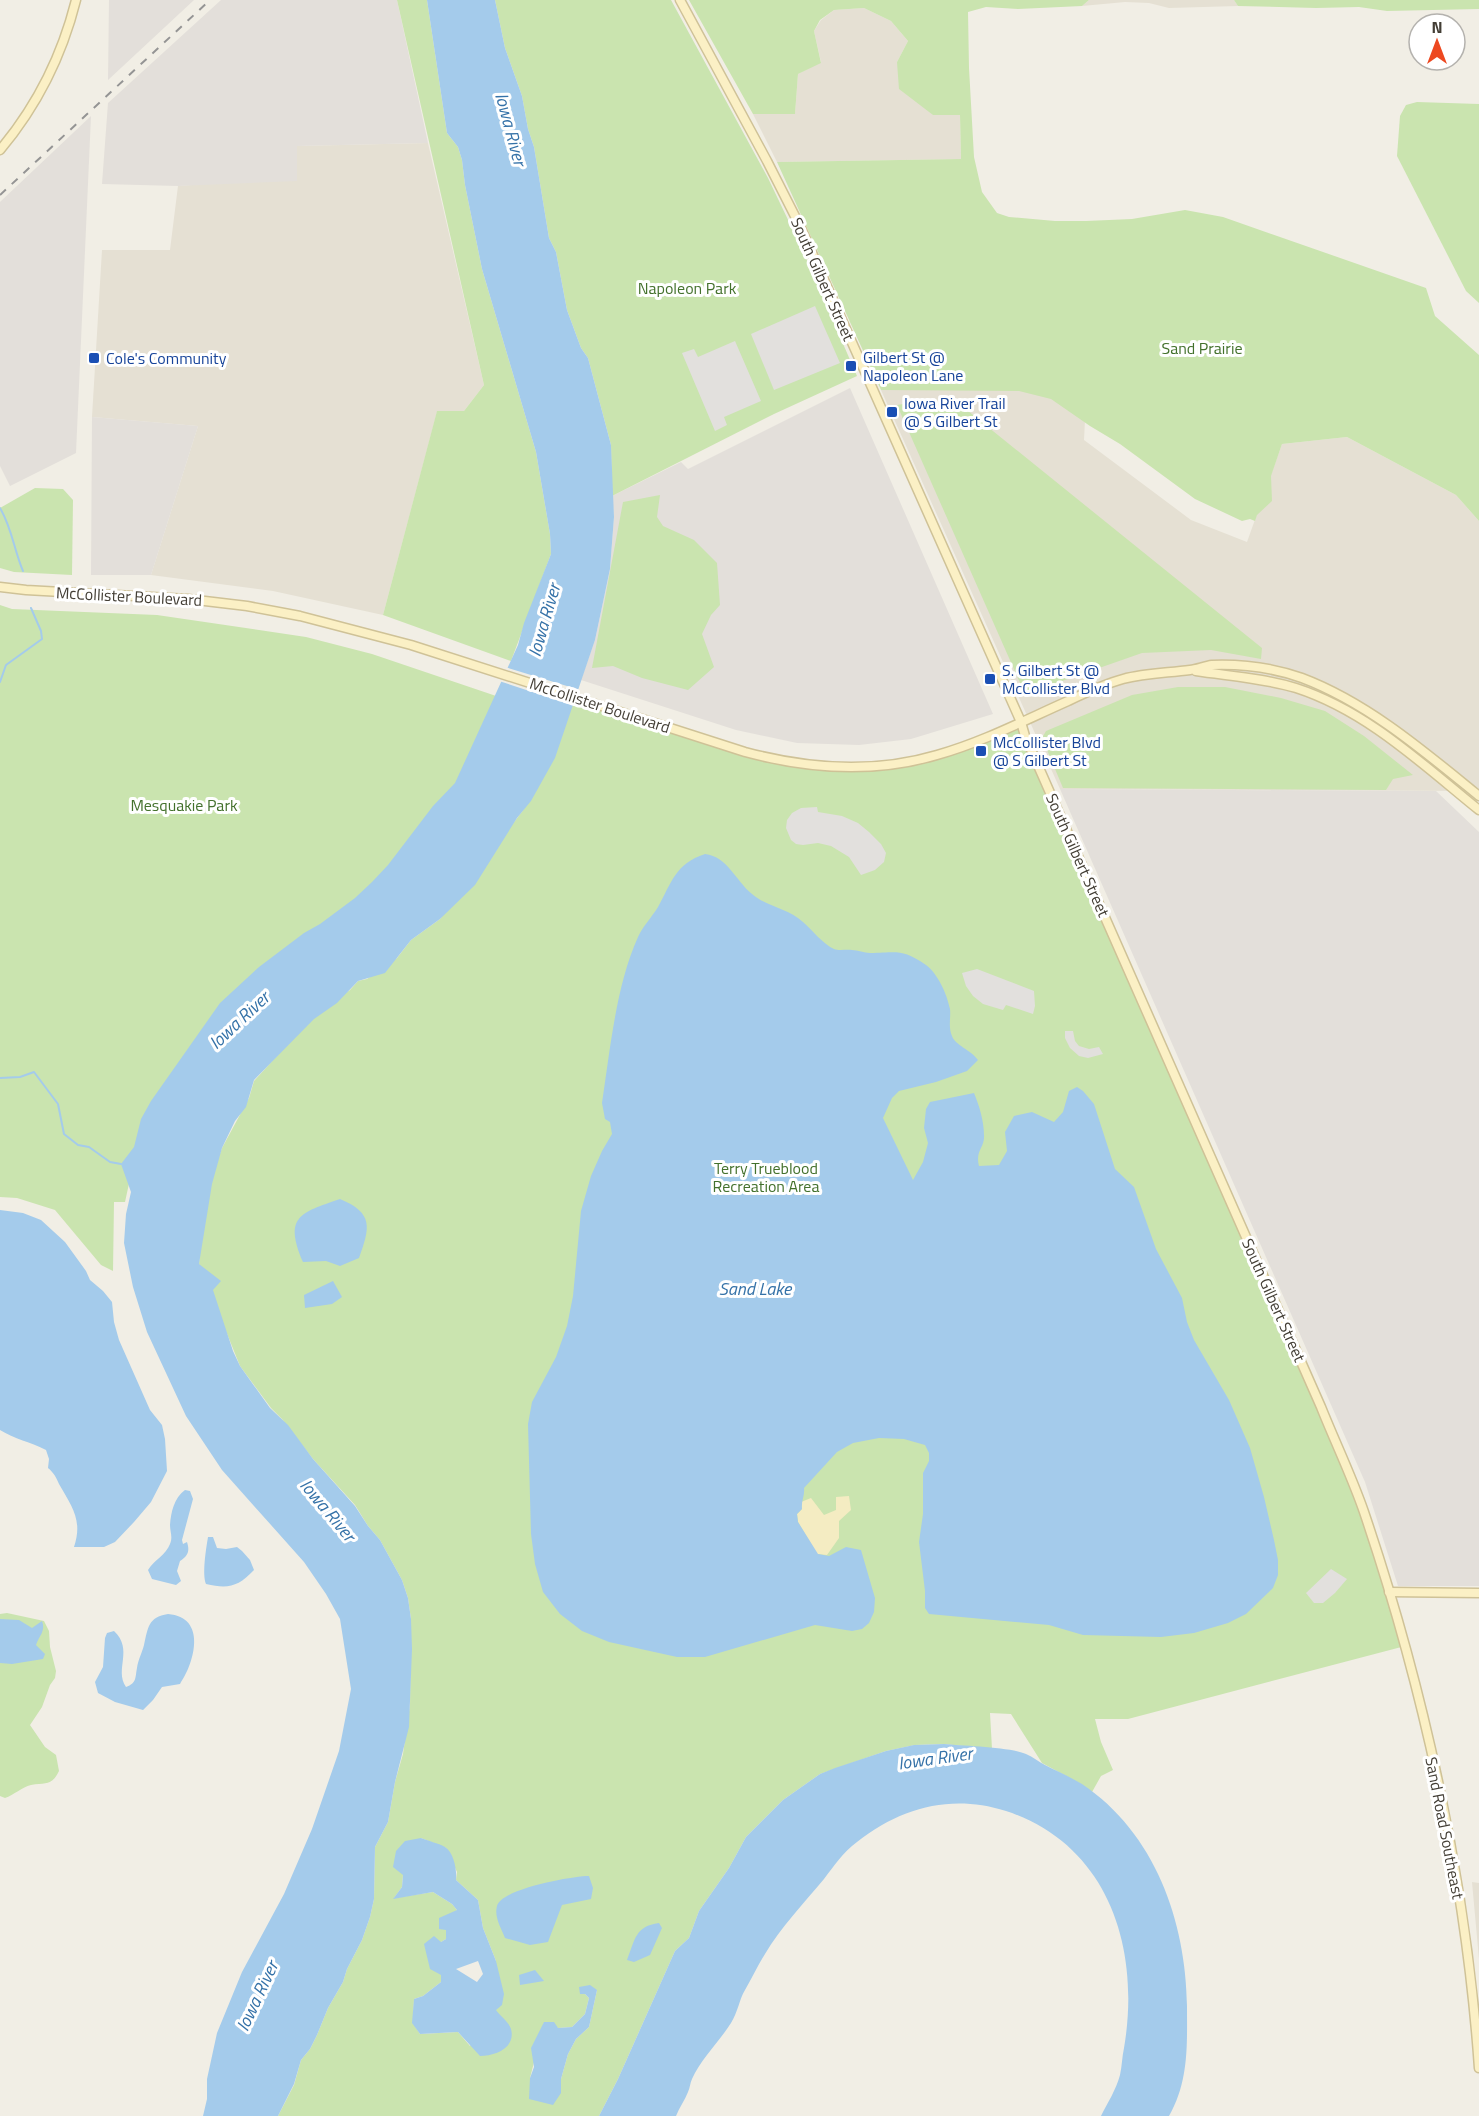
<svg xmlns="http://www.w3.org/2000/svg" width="1479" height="2116" font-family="'Titillium Web',sans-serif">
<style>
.residential{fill:#e5e0d3}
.industrial{fill:#e3dfda}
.green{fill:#cae4af;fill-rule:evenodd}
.sand{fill:#f4ecc2}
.parking{fill:#e2e0dd}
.water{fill:#a4cbeb;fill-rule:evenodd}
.pier{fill:#f1eee5}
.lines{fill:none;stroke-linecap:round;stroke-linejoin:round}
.stream{stroke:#a4cbeb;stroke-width:2}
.secondary-casing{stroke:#cfc297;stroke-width:11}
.secondary{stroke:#fbf0c5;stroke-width:8}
.rail{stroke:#949494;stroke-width:2;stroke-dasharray:8 8;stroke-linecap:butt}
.transit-dot{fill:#1a4fb4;stroke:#fff;stroke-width:2}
.labels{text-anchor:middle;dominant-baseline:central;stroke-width:6;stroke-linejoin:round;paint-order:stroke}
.street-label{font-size:16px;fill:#433e35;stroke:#fff}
.park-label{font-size:16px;fill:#43712c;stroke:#fff}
.transit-label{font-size:16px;fill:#164399;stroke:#fff;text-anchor:start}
.water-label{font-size:18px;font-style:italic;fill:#3572a8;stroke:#fff}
</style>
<rect width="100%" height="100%" fill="#f1eee5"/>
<g class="residential">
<path d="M1089 0H1234L1238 6 1169 8 1149 3 1125 2 1082 6Z"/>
<path d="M864 8 891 21 908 41 897 62 933 115H960L961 159 777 162 753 114H795L798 74 821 62 814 31 821 20 834 10Z"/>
<path d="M428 143 484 385 464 411 437 412 383 615 273 591 151 575 198 426 92 417 102 250H170L178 186 296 177 297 146Z"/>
<path d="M1030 382 1085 420 1084 440 1191 520 1247 542 1282 444 1347 437 1456 495 1479 521V791L1060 789 881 390Z"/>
<path d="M1472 1882 1479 1883V1959Z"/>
</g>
<g class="industrial">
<path d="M109 0H194L108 80Z"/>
<path d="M221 0H397L428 143 297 146V181L178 186 102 184 108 103Z"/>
<path d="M91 116 76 453 10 486 0 466V202Z"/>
<path d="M850 388 993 714 911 739 859 745 797 743 736 730 581 680 595 640 610 569 614 517 612 496 681 462 688 469Z"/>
<path d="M92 417 198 426 151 575H91Z"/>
<path d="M1060 789 1436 791 1479 832V1586H1398L1365 1482Z"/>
</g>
<g class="green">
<path d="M397 0H427L447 133 458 147 462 160 465 185 482 269 536 452 550 534 551 554 511 661 383 615 437 411H464L484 385Z"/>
<path d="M495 0H671L768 178 802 249 857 376 774 414 612 496 611 445 588 358 581 348 567 310 556 252 549 238 534 147 528 129 522 96 505 48Z"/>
<path d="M689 0H1089L1082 6 1018 9 986 7 968 12 969 68 974 157 982 192 997 213 1009 217 1055 221H1086L1132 219 1185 210 1223 217 1426 288 1435 316 1479 355V521L1456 495 1347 437 1282 444 1271 476 1272 501 1257 515 1255 521 1250 519 1242 521 1195 499 1120 444 1090 426 1051 399 1019 391 881 390 777 162 961 159 960 115H933L899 89 897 62 908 41 891 21 864 8 834 10 820 20 814 31 821 63 798 74 795 114H753Z"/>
<path d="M1234 0H1479V9L1387 11 1359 7 1316 8 1238 6Z"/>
<path d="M1417 102 1479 104V303L1466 291 1397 156 1400 116 1406 105Z"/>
<path d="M920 401 962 406 1262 648 1261 659 1211 650 1142 653 1025 694 897 405Z"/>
<path d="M35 488 63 489 73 500 72 575 14 572 0 568V508Z"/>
<path d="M660 495 657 517 663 526 694 540 717 563 720 605 711 615 702 634 714 667 688 690 642 678 613 666 592 668 623 502Z"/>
<path d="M0 605 12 609 157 615 306 637 372 654 505 699 461 786 135 1156 125 1202H114L113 1271 101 1265 55 1210 17 1198 0 1197Z"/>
<path d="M1178 687H1225L1281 698 1325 711 1364 736 1413 775 1393 779 1386 790 1063 788 1042 738 1046 731 1132 695Z"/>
<path d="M599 704 699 737 819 767 916 760 1021 722 1325 1418 1409 1645 1128 1719H1095L1101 1742 1113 1770 1101 1776 1092 1792 1081 1784 1042 1763 1011 1714 990 1713 992 1749 944 1744 915 1745 886 1751 820 1774 783 1800 746 1837 729 1868 699 1911 689 1938 675 1951 618 2079 599 2116H278L294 2085 301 2060 310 2049 317 2035 328 2008 343 1982 347 1969 362 1940 370 1917 374 1899 375 1847 388 1822 395 1782 403 1754 410 1705 411 1619 408 1598 402 1580 380 1540 368 1526 355 1505 313 1459 282 1419 271 1408 240 1366 199 1264 204 1200 222 1148 249 1098 254 1081 318 1011 350 990 358 981 367 979 397 958 411 940 440 919 524 809 563 731 572 705 597 712ZM421 1838 446 1848 457 1872 456 1880 478 1900 483 1928 496 1961 495 2010 470 2046 458 2032 420 2034 413 2023 414 1999 423 1996 441 1982V1942L446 1939V1930L457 1910 452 1904 433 1892 394 1898 402 1887 403 1875ZM597 1990 589 2027 576 2039 568 2054 561 2079V2093L530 2078 544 2023 558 2028 572 2027 585 2014 589 1998 585 1994Z"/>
<path d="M7 1613 44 1621 49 1631 50 1647 56 1671 55 1678 50 1685 42 1707 30 1725 45 1747 56 1755 59 1771C51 1787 46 1782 31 1785 22 1787 14 1795 5 1798L0 1796V1614Z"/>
</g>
<path class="sand" d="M849 1496 851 1510 839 1521V1538L827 1555 817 1554 798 1522 797 1514 802 1509 801 1502 811 1498 824 1515 836 1510V1497Z"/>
<g class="parking">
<path d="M815 306 840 363 774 390 751 334Z"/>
<path d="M735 341 761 401 724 417 727 425 715 431 682 353 694 349 698 357Z"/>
<path d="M817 807 818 812 842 816 858 823 869 832 881 844 886 853 884 862 875 870 861 875 849 857 831 846 818 843 803 845 796 844 791 840 786 828 787 820 792 813 801 808Z"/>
<path d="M977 969 1034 991 1035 1006 1033 1014 1006 1005 1003 1010 983 1004 973 996 966 986 962 973Z"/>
<path d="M1065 1031H1073L1075 1041 1079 1046 1089 1049 1099 1047 1103 1054 1088 1058 1079 1056 1070 1048 1065 1038Z"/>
<path d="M1331 1569 1347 1579 1335 1593 1323 1603H1314L1306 1593Z"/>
</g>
<g class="water">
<path d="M427 0H495L505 48 522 96 528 129 534 147 549 238 556 252 567 310 581 348 588 358 611 445 614 517 610 569 595 640 555 758 531 801 517 818 475 885 440 919 411 940 385 973 358 981 337 1003 314 1019 254 1080 246 1107 235 1121 222 1148 212 1184 199 1264 221 1281 213 1290 233 1351 240 1366 270 1408 288 1425 313 1459 355 1506 368 1526 380 1540 402 1580 408 1598 411 1619 412 1649 409 1727 395 1782 388 1822 375 1847 374 1899 370 1917 362 1940 347 1969 343 1982 328 2008 317 2035 310 2049 301 2060 294 2084 278 2116H203L207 2099V2079L217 2033 242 1972 284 1894 312 1829 339 1751 351 1689 340 1619 326 1594 304 1562 222 1470 186 1416 147 1332 133 1287 124 1243 126 1214 131 1192 121 1164 134 1147 141 1119 151 1101 220 1003 259 967 304 933 320 924 355 898 372 882 388 865 433 806 455 783 518 645 524 623 551 554 550 534 536 452 482 269 465 185 462 160 458 147 447 133Z"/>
<path d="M705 854C728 857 735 880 752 894 767 907 788 908 803 922 811 929 824 945 834 949 839 951 847 949 852 950 858 950 864 953 870 953 897 953 901 948 926 965 938 974 947 994 950 1009 951 1017 948 1027 952 1036 955 1045 971 1050 978 1060L967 1071 936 1082 899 1091 892 1098 883 1118 913 1180 923 1162 928 1143 924 1128 926 1109 930 1102 974 1093C979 1105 984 1121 984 1135 985 1148 975 1150 979 1166L999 1165 1007 1151 1005 1132 1014 1116 1032 1112 1054 1122 1063 1112 1069 1091 1077 1087 1083 1091 1094 1104 1115 1169 1134 1187 1156 1249 1182 1298 1187 1322 1194 1340 1229 1400 1250 1448 1264 1497 1274 1540 1278 1560V1575L1273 1588 1246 1614 1228 1623 1194 1633 1161 1637 1083 1635 1049 1625 929 1614 925 1608V1591L919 1542 923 1514V1473L929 1461V1453L925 1445 904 1439 879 1438 853 1443 837 1452 804 1488C805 1496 801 1501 802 1509L797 1514 798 1522 818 1554 829 1556 846 1547 861 1550 875 1598 874 1612 869 1623 862 1629 852 1631 815 1625 705 1657H677L609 1642 582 1631 560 1614 543 1592 535 1564 531 1534 528 1424 532 1402 556 1357 567 1326 573 1296 581 1211 591 1176 602 1151 612 1134 610 1122 605 1119 602 1103C610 1051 616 985 638 937 643 926 652 917 658 907 672 882 675 864 705 854Z"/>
<path d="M340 1199C374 1213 370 1228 359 1258L340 1266 326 1261 303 1262C284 1217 299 1213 340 1199Z"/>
<path d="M0 1210 23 1213 41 1220 65 1242 86 1271 90 1280 103 1291 112 1302 114 1322 119 1340 150 1410 162 1425 165 1439 167 1471 151 1502 134 1522 115 1542 104 1547H74C83 1520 72 1507 59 1484 56 1477 54 1473 48 1468L49 1459 46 1450C31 1442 14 1439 0 1430Z"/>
<path d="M333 1281 342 1297 332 1304 305 1308 304 1295Z"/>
<path d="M185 1490 190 1491 193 1499 182 1540 183 1544 187 1542C190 1551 188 1556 180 1561L177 1571 181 1581 176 1585 152 1579 148 1570C154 1560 166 1555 170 1544 173 1537 170 1532 170 1525 171 1512 174 1498 185 1490Z"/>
<path d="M208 1537H213L217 1548 226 1549 237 1547 242 1551 250 1560 254 1570C238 1587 228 1589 206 1584 202 1574 206 1549 208 1537Z"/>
<path d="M168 1614C207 1617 195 1662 180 1684L162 1687 153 1700 143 1710 115 1702 98 1693 95 1682 103 1667 105 1638 107 1633 114 1631C134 1650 114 1669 126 1687 137 1683 135 1678 137 1668 138 1660 142 1653 144 1645 148 1628 148 1617 168 1614Z"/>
<path d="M0 1619 19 1620 32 1628 42 1621C46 1631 39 1636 36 1645L45 1654 43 1659 12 1664 0 1663Z"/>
<path d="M944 1744C964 1746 1010 1747 1026 1754 1033 1757 1039 1762 1045 1765 1057 1771 1070 1777 1082 1784 1155 1833 1186 1921 1187 2006 1187 2045 1189 2081 1169 2116H1101C1108 2102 1116 2090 1120 2075 1122 2066 1122 2057 1124 2048 1141 1949 1109 1845 1006 1811 951 1794 902 1807 857 1842 843 1852 834 1866 824 1879 804 1903 781 1927 765 1954 758 1965 752 1978 745 1990 739 2000 738 2012 731 2023 719 2042 701 2059 692 2079 690 2083 690 2088 688 2092 685 2100 679 2108 676 2116H599L618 2079 675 1951 689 1938 699 1911 729 1868 746 1837 783 1800 820 1774 835 1768 886 1751 914 1745Z"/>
<path d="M421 1838C428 1841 438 1843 445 1847 454 1853 457 1870 456 1880L478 1900 483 1928 496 1961 504 1994 502 2005 496 2010C500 2016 509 2022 511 2029 516 2048 495 2056 480 2056L458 2032 420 2034 412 2023 414 1999 423 1996 441 1982V1975L430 1969 424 1944 434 1936 441 1942 446 1939V1930L439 1929V1918L457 1910 452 1904 433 1892 393 1899 402 1887 403 1875 393 1867 396 1851 405 1841ZM478 1961 483 1974 477 1982 456 1969Z"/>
<path d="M589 1876 593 1888 591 1899 562 1905 548 1942 530 1945 505 1938C501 1928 494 1917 497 1906 501 1889 572 1876 589 1876Z"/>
<path d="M659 1923 662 1928 650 1955 634 1962 627 1960C635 1940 635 1926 659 1923Z"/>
<path d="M535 1970 544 1981 520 1985 519 1975Z"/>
<path d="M590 1985 597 1990 589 2027 576 2039 568 2054 561 2079V2093L553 2105 529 2099 530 2078 534 2067 531 2048 544 2022H554L558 2028 572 2027 585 2014 589 1998 585 1994H580L579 1987Z"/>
</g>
<path class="pier" d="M505 667 580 690 575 706 499 681Z"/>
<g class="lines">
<g class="stream">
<path d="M0 508C12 528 14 550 23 571"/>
<path d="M0 682 6 665 42 639 41 631 31 608"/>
<path d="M0 1078 20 1077 34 1072 58 1104 64 1134 78 1145 89 1147 110 1162 121 1164"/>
</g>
<defs>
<g id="secondary">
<path d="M680 0 767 161 801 228 1021 722 1025 736 1321 1407C1335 1442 1352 1477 1364 1512 1424 1689 1466 1882 1479 2068"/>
<path d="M0 150C37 106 62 56 76 0"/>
<path d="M0 587 26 590 188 599 247 606 300 616 411 645 745 752C808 769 873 774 937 755 983 742 1025 720 1068 701 1085 693 1104 684 1123 679 1145 673 1167 673 1190 670 1197 669 1205 666 1212 665 1241 664 1274 668 1302 678 1368 703 1425 752 1479 796"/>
<path d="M1196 671C1229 676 1263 678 1296 688 1367 711 1422 764 1479 810"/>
<path d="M1389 1592 1479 1593"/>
</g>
</defs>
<use href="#secondary" class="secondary-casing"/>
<use href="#secondary" class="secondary"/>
<path class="rail" d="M0 195 210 0"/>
</g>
<g class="transit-dot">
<rect x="88" y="352" width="12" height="12" rx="3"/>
<rect x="845" y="360" width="12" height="12" rx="3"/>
<rect x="886" y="406" width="12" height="12" rx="3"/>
<rect x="984" y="673" width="12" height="12" rx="3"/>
<rect x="975" y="745" width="12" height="12" rx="3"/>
</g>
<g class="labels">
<g class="street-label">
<text transform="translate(823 279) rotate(66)">South Gilbert Street</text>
<text transform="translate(129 596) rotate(3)">McCollister Boulevard</text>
<text transform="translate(600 705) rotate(18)">McCollister Boulevard</text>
<text transform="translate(1078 855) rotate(66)">South Gilbert Street</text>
<text transform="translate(1274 1300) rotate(66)">South Gilbert Street</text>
<text transform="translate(1445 1828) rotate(79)">Sand Road Southeast</text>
</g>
<g class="park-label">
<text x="687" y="288">Napoleon Park</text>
<text x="1202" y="348">Sand Prairie</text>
<text x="184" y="805">Mesquakie Park</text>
<text x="766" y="1168">Terry Trueblood<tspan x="766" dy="18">Recreation Area</tspan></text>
</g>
<g class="transit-label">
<text x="863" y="357">Gilbert St @<tspan x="863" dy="18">Napoleon Lane</tspan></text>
<text x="106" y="358">Cole's Community</text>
<text x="904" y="403">Iowa River Trail<tspan x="904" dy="18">@ S Gilbert St</tspan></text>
<text x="1002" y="670">S. Gilbert St @<tspan x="1002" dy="18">McCollister Blvd</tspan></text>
<text x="993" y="742">McCollister Blvd<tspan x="993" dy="18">@ S Gilbert St</tspan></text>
</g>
<g class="water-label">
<text transform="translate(511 129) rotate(75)">Iowa River</text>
<text transform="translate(544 620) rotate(-74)">Iowa River</text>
<text transform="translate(239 1020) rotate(-43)">Iowa River</text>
<text x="755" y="1288">Sand Lake</text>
<text transform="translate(328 1510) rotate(50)">Iowa River</text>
<text transform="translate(935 1758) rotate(-8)">Iowa River</text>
<text transform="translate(257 1996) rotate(-65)">Iowa River</text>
</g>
</g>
<g transform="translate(1437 42)"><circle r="28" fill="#ffffff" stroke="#b4b2ae" stroke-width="1.5"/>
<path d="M0-4.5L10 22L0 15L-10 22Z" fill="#ed4820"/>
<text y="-9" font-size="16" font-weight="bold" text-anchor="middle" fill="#433e35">N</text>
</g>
</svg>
